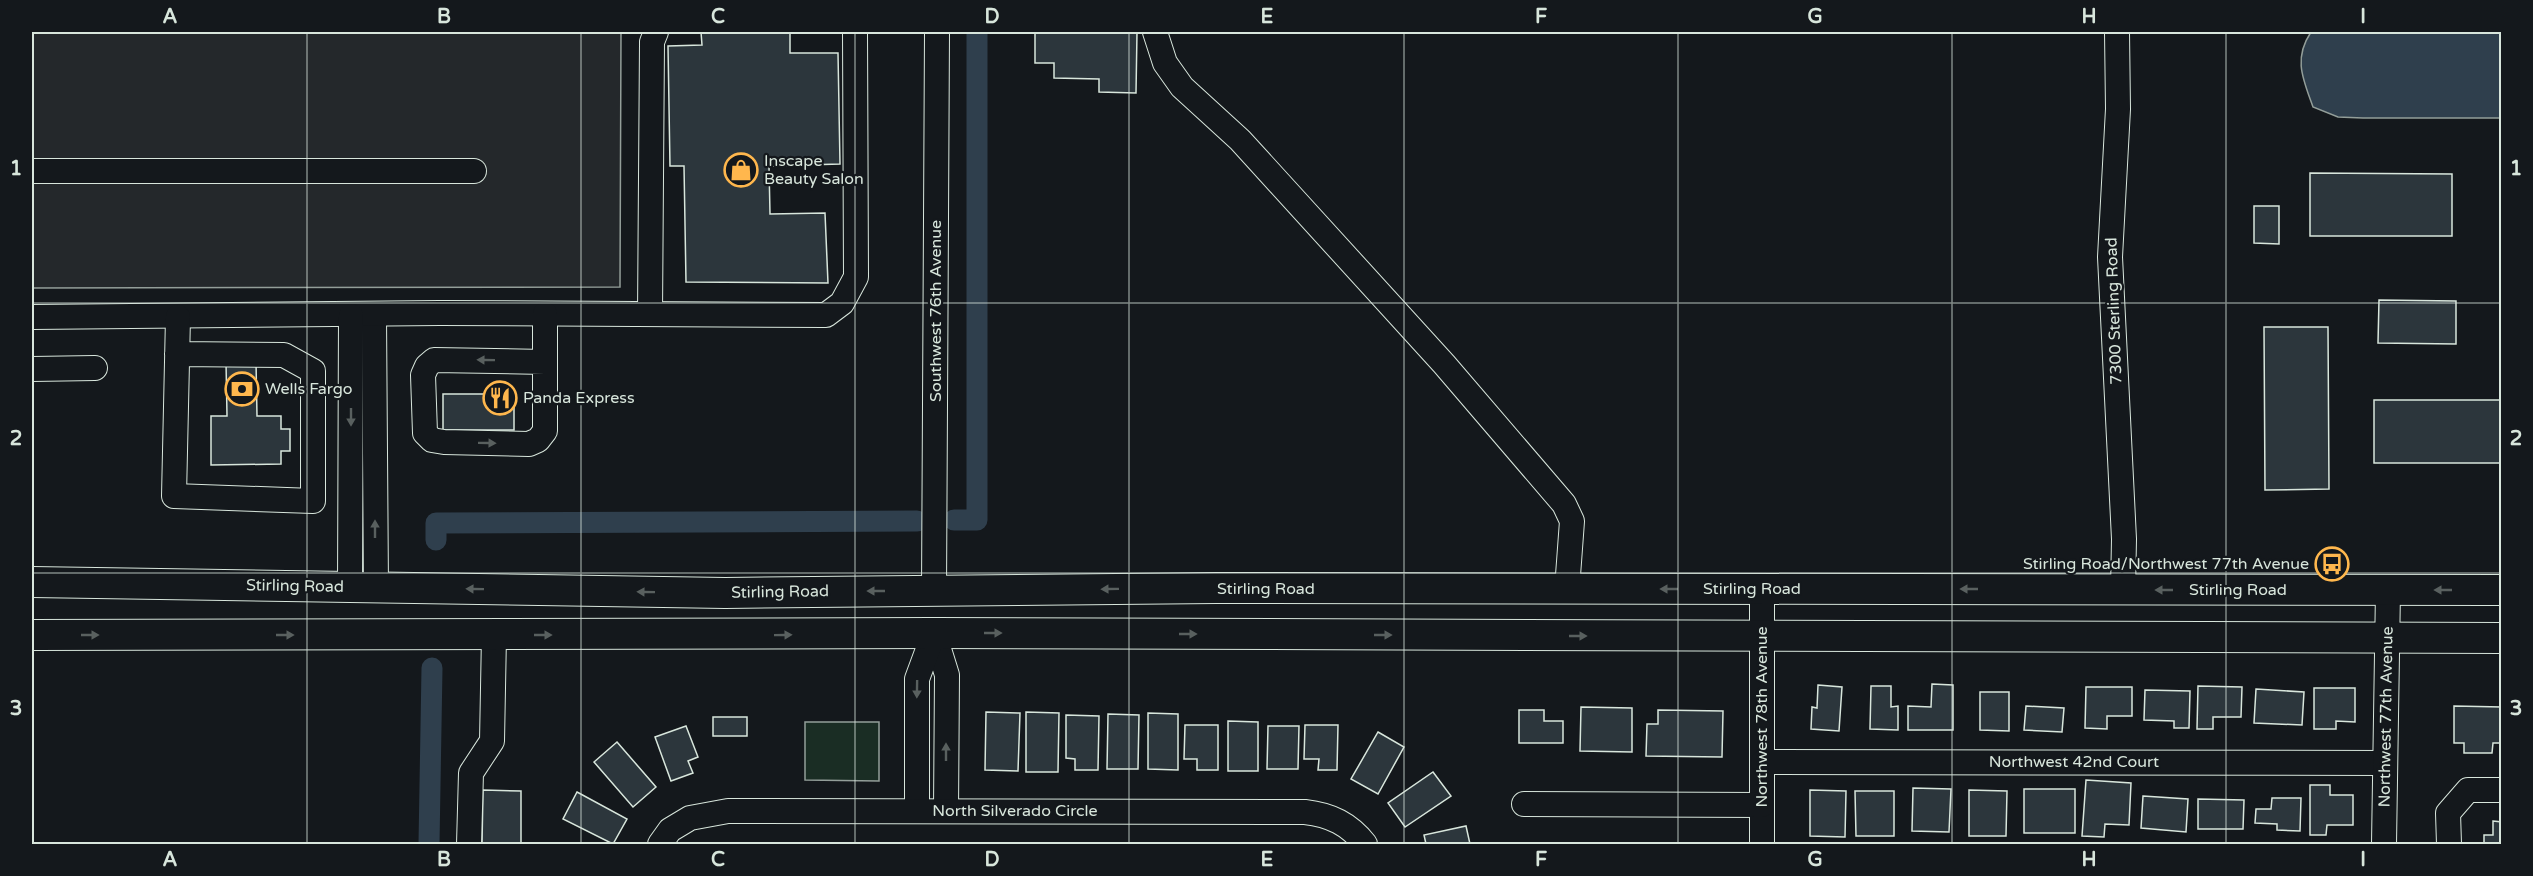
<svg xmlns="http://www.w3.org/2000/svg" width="2533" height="876" font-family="'Varela Round',sans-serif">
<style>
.green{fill:#1a2d24;stroke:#939e99;stroke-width:1.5}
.parking{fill:#24282b;stroke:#939e99;stroke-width:1.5}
.water{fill:#2f3f4d;stroke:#939e99;stroke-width:1.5}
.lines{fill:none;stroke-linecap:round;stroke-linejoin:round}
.canal{stroke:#2f3f4d;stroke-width:21}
.building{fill:#2c363c;stroke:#d8e6dc;stroke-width:1.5}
.minor-casing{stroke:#d8e6dc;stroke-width:26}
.major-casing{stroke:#d8e6dc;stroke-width:32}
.minor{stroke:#14181c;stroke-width:24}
.major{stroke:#14181c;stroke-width:30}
.oneway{fill:#59605f}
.grid{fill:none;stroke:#d8e6dc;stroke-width:1.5;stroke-opacity:0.55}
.labels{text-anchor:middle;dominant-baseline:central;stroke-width:4.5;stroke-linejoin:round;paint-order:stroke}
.poi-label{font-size:16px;fill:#d8e6dc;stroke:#14181c;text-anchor:start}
.street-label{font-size:16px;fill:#d8e6dc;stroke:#14181c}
.neatline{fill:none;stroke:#d8e6dc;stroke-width:2}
.grid-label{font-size:20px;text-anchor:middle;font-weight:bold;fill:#d8e6dc}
</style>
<rect width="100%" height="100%" fill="#14181c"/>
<path class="green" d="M805 722H879V781L805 780Z"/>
<path class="parking" d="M32 32H621L620 287 32 288Z"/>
<path class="water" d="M2311 32H2501V118H2363L2338 117 2313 107C2303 79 2293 59 2311 32Z"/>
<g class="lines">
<g class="canal">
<path d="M954 520H977V32"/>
<path d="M436 540V523L917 521"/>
<path d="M429 844 432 668"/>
</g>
</g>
<g class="building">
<path d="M701 32H790V53H838L840 164 769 166 770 214 825 213 828 283 686 282 684 166H670L668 46 702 45Z"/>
<path d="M1035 32H1137L1136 93 1099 92V79L1054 78V63H1035Z"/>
<path d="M2310 173 2452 174V236H2310Z"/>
<path d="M2254 206H2279V244L2254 243Z"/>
<path d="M2379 300 2456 301V344L2378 343Z"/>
<path d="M2264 327H2328L2329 489 2265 490Z"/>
<path d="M256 361 257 416H281V429H290V451H281V464L211 465V416H227L226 362Z"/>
<rect x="443" y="394" width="71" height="36"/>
<rect x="2374" y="400" width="128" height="63"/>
<path d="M1932 684 1953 685V730H1908V706L1931 707Z"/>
<path d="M1818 685 1842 687 1839 731 1811 729 1812 707 1817 708Z"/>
<path d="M1871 686H1891V707L1898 706V730L1870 729Z"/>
<path d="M2198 686 2242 687 2241 717H2213V729H2197Z"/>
<path d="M2086 687H2132V716H2107V729L2085 728Z"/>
<path d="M2314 688H2355V722L2336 721V729H2314Z"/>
<path d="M2256 689 2304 692 2302 725 2254 723Z"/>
<path d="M2145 690 2190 691 2189 728H2174V721L2144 720Z"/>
<path d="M1980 692H2009V731L1980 730Z"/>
<path d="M2026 706 2064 708 2062 732 2024 730Z"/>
<path d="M2454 706 2502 707V743H2493L2492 753H2464V743H2454Z"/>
<path d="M1581 707 1632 708V752L1580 751Z"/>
<path d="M1519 710H1544V721H1563V743H1519Z"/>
<path d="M1658 710 1723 711 1722 757 1646 756 1647 724H1658Z"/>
<path d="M986 712 1020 713 1018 771 985 770Z"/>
<path d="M1026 712 1059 713 1058 772H1026Z"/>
<path d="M1148 713 1178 714V770L1148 769Z"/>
<path d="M1108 714 1139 715 1138 769H1107Z"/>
<path d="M1066 715 1099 716 1098 770H1075V759L1066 758Z"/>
<rect x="713" y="717" width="34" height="19"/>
<path d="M1228 721 1258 722V771H1228Z"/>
<path d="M1185 725H1218V770H1197V759H1184Z"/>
<path d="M1305 725H1338L1337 770H1318L1319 759H1304Z"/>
<path d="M686 726 698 757 688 761 693 773 671 781 655 737Z"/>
<path d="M1268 726H1299L1298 769H1267Z"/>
<path d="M1378 732 1404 747 1378 794 1351 779Z"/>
<path d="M617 742 656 787 633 807 594 762Z"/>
<path d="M1433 772 1451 796 1405 827 1388 803Z"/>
<path d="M2086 780 2131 783 2129 825 2105 824 2104 837 2082 836Z"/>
<path d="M2310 785H2330V795H2353V825H2327L2326 835H2310Z"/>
<path d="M1913 788 1951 789 1949 832 1912 831Z"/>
<rect x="2024" y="789" width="51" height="44"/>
<path d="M483 790 521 791V844H482Z"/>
<path d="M1810 790 1846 791 1845 837 1810 836Z"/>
<path d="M1969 790 2007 791 2006 836H1969Z"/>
<path d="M1855 791H1894V836H1856Z"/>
<path d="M577 792 627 819 613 844 563 819Z"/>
<path d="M2143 796 2188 799 2186 832 2141 828Z"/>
<path d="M2272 798H2301L2300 831 2277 830V824L2255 823 2256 809H2271Z"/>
<path d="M2198 799 2244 800 2243 829H2198Z"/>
<path d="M2493 821 2502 822V844H2484V835H2493Z"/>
<path d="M1466 826 1470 844H1426L1424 835Z"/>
</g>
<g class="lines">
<defs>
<g id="minor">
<path d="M1155 32 1165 63 1182 87 1240 140 1444 364 1564 504 1572 521 1567 589"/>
<path d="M2117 32 2118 109 2110 257 2124 539 2123 590"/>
<path d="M32 171H474"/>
<path d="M650 314 652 42 656 32"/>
<path d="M374 316 376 588"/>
<path d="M32 317 440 313 826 315 842 303 856 277 855 32"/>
<path d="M177 354 284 355 313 371V501L174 496 178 317"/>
<path d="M545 362 434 360 427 366 423 375 425 433 432 440 444 442 529 444 538 440 545 431V314"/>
<path d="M32 369 95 368"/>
<path d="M350 587 351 316"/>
<path d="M1762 589V844"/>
<path d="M934 591 937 32"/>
<path d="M934 633 947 675 946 810"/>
<path d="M1763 762 2385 763"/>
<path d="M1524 804 1762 805"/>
<path d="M917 810V679L934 633"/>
<path d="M469 844 471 773 492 741 494 635"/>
<path d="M660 844 670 830 690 818 728 811 1305 812C1331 815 1349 824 1365 844"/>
<path d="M2384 844 2388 590"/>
<path d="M2449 844 2448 813 2468 790H2502"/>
</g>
<g id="major">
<path d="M32 582 725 593 1216 588 2502 590"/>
<path d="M32 635 934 633 2502 638"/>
</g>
</defs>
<use href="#minor" class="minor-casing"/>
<use href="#major" class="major-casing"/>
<use href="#minor" class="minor"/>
<use href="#major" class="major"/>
</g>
<defs><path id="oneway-solid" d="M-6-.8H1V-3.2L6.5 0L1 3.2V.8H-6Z" transform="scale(1.5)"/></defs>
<g class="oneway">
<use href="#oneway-solid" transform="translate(486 360) rotate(-179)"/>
<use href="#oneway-solid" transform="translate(351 417) rotate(90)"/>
<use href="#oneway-solid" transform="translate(487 443) rotate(1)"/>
<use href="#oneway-solid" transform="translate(375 529) rotate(-90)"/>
<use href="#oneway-solid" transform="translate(475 589) rotate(-179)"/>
<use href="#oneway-solid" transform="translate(1110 589) rotate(179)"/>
<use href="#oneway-solid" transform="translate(1669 589) rotate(-180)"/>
<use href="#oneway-solid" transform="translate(1969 589) rotate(-180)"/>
<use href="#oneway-solid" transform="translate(2164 590) rotate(-180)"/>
<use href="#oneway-solid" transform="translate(2443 590) rotate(-180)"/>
<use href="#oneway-solid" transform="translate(876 591) rotate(180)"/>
<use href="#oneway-solid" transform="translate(646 592) rotate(-179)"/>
<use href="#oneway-solid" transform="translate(993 633)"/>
<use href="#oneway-solid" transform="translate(1188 634)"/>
<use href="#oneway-solid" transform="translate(90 635)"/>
<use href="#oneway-solid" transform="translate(285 635)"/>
<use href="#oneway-solid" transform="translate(543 635)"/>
<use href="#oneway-solid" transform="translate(783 635) rotate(-1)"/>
<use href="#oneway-solid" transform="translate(1383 635)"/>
<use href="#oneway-solid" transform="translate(1578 636)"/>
<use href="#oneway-solid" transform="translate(917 689) rotate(91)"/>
<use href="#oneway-solid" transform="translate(946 752) rotate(-90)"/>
</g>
<path class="grid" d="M307 32V844M581 32V844M855 32V844M1129 32V844M1404 32V844M1678 32V844M1952 32V844M2226 32V844M32 303H2502M32 573H2502"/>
<defs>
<symbol id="shop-ring" viewBox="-11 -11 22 22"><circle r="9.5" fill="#14181c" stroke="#ffb74d" stroke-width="1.5"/><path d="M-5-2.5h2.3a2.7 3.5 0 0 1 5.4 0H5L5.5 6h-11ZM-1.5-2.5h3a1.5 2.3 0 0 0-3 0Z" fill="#ffb74d"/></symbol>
<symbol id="bank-ring" viewBox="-11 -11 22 22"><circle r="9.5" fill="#14181c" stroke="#ffb74d" stroke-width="1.5"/><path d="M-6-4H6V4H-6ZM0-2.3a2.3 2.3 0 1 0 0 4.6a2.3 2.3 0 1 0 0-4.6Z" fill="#ffb74d"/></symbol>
<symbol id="restaurant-ring" viewBox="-11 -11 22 22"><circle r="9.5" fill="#14181c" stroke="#ffb74d" stroke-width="1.5"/><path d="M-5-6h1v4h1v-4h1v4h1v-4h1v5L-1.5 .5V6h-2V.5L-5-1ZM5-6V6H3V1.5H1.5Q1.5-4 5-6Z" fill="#ffb74d"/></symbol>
<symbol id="bus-ring" viewBox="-11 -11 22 22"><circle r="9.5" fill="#14181c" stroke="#ffb74d" stroke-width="1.5"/><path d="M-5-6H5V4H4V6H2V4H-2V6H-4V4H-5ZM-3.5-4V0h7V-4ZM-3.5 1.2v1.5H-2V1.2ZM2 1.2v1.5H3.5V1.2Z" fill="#ffb74d"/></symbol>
</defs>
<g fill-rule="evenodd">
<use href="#shop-ring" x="722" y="151" width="38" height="38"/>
<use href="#bank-ring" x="223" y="370" width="38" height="38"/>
<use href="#restaurant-ring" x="481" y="379" width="38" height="38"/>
<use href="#bus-ring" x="2313" y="545" width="38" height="38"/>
</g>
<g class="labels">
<g class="poi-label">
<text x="764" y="161">Inscape<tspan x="764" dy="18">Beauty Salon</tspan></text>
<text x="265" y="389">Wells Fargo</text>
<text x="523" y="398">Panda Express</text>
<text x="2309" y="564" text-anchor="end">Stirling Road/Northwest 77th Avenue</text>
</g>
<g class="street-label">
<text transform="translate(936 311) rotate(-90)">Southwest 76th Avenue</text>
<text transform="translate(2114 311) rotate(-92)">7300 Sterling Road</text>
<text transform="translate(295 586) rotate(1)">Stirling Road</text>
<text x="1266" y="589">Stirling Road</text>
<text x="1752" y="589">Stirling Road</text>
<text x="2238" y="590">Stirling Road</text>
<text transform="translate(780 592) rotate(-1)">Stirling Road</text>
<text transform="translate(1762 717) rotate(-90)">Northwest 78th Avenue</text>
<text transform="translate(2386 717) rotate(-89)">Northwest 77th Avenue</text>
<text x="2074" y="762">Northwest 42nd Court</text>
<text x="1015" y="811">North Silverado Circle</text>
</g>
</g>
<rect width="2533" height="876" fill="none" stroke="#14181c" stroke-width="66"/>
<rect x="33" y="33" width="2467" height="810" class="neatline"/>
<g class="grid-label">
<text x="170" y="23">A</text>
<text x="444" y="23">B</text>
<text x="718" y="23">C</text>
<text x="992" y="23">D</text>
<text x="1267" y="23">E</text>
<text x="1541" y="23">F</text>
<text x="1815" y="23">G</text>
<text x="2089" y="23">H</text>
<text x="2363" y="23">I</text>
<text x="16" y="175">1</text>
<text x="2516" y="175">1</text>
<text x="16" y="445">2</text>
<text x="2516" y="445">2</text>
<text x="16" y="715">3</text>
<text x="2516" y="715">3</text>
<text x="170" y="866">A</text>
<text x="444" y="866">B</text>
<text x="718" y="866">C</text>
<text x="992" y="866">D</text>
<text x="1267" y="866">E</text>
<text x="1541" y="866">F</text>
<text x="1815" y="866">G</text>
<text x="2089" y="866">H</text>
<text x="2363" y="866">I</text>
</g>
</svg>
